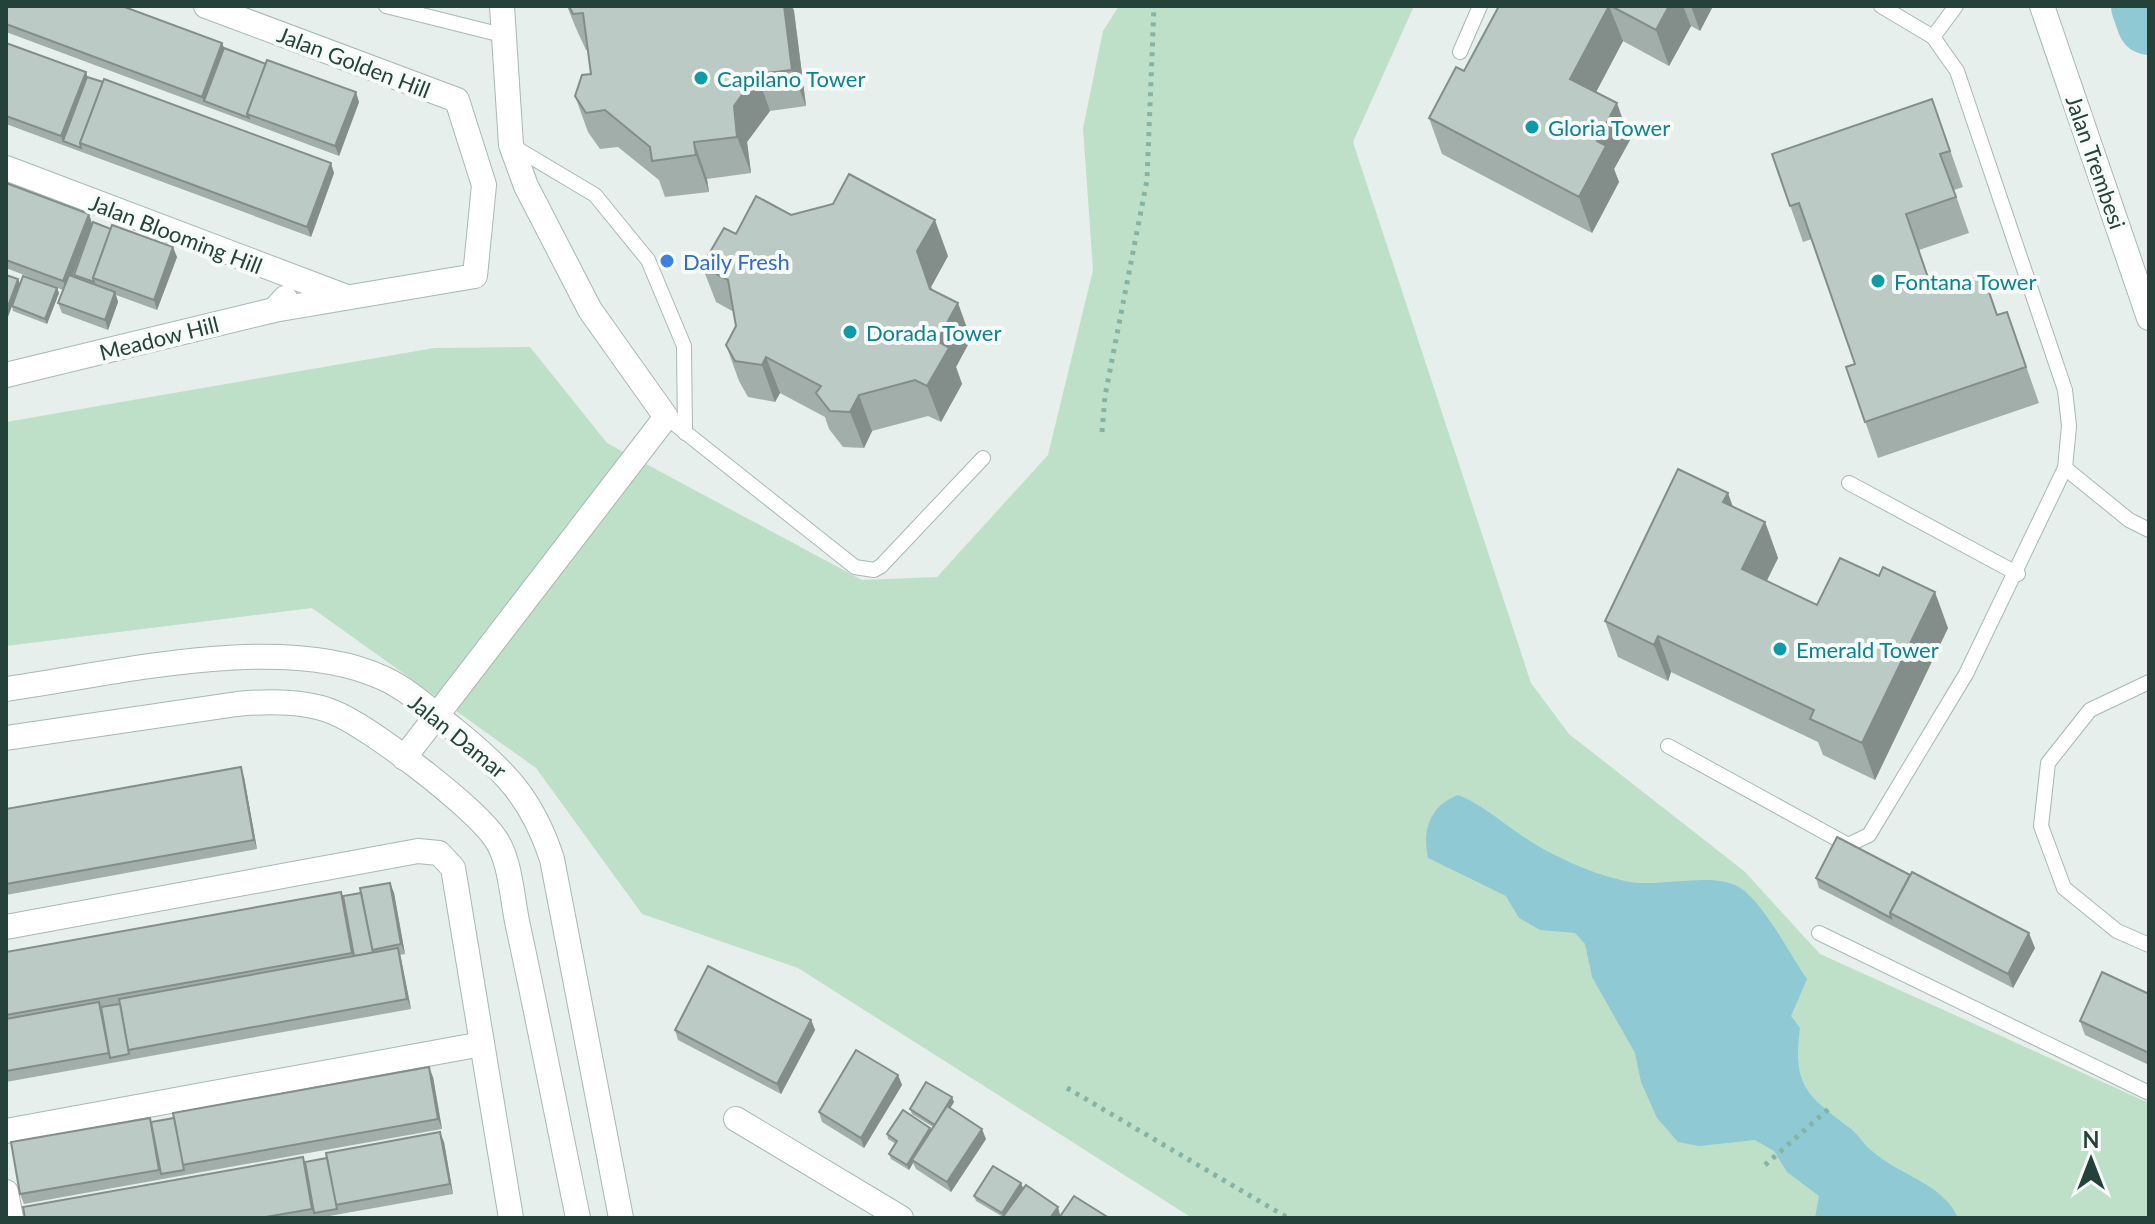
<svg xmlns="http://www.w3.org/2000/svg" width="2155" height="1224" font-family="Lato,sans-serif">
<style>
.green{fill:#bfe0c8}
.water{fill:#8ec9d4}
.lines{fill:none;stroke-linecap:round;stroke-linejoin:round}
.river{stroke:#8ec9d4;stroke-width:64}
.service-casing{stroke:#a8b8b2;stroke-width:16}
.minor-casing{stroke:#a8b8b2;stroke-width:26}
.tertiary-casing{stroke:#a8b8b2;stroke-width:26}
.path{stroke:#86b3a5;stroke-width:5;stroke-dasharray:4 6;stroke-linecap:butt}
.service{stroke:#fff;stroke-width:14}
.minor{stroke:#fff;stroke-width:24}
.tertiary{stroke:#fff;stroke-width:24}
.wall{fill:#a1aea9}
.shaded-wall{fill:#838d89}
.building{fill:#bbcac4;stroke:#838d89;stroke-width:2}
.culture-dot{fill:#0f9aa8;stroke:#f7fbf9;stroke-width:3}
.shop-dot{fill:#3f7fe0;stroke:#f7fbf9;stroke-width:3}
.labels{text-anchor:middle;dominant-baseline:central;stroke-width:8;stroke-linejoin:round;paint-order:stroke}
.street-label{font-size:22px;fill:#24423a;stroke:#f7fbf9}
.culture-label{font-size:22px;fill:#0d838f;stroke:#f7fbf9;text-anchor:start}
.shop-label{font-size:22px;fill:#366cbe;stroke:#f7fbf9;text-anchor:start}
</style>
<rect width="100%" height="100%" fill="#e6efeb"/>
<path class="green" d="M1119 6H1414L1353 142 1531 683 1569 734 1744 871 1820 954 2149 1103V1218H1192L798 968 642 914 536 768 312 608 6 646V422L434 348 530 347 607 443 862 580 937 577 1048 455 1093 270 1083 128 1103 31Z"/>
<path class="water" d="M1458 795C1481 804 1495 817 1515 831 1546 853 1584 871 1621 880 1655 890 1707 871 1737 886 1762 899 1790 955 1807 979L1791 1016 1800 1028C1792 1087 1808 1096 1851 1129 1859 1135 1864 1145 1872 1151 1898 1175 1943 1183 1958 1218H1815L1819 1196 1787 1172 1774 1151 1755 1140 1699 1146 1678 1142 1657 1118 1641 1082 1635 1053 1592 977 1585 944 1575 933 1540 930 1519 918 1506 896 1428 858C1422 829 1430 806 1458 795Z"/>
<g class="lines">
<path class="river" d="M2143 6 2149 23"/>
<defs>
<g id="service">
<path d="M386 6 502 35"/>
<path d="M1933 37 1956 6"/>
<path d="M1460 52 1480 6"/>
<path d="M511 145 595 195 648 260 684 346 685 433"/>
<path d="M666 417 855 567 874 570 881 566 983 458"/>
<path d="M2065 468 2129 520 2149 530"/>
<path d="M1849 483 2018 574"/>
<path d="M2149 682 2090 710 2048 763 2041 826 2064 888 2117 931 2149 945"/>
<path d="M1668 746 1848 845 1869 835 1966 674 2065 468 2069 426 2065 390 1957 71 1933 37 1881 6"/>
<path d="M1819 933 2149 1093"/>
</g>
<g id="minor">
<path d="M206 6 457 100 484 185 475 276 274 310"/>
<path d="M6 168 344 296"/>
<path d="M6 375 274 310 285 298"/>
<path d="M404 758 666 417 590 310 526 186 511 145 502 6"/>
<path d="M6 927 418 851 439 853 453 868 511 1218"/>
<path d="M736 1119 901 1218"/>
<path d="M6 1131 482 1044"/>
<path d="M6 1192 11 1218"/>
</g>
<g id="tertiary">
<path d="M2042 6 2149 318"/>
<path d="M6 689C113 674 283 631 383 678 410 690 433 713 456 731 505 771 532 798 552 859L621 1218"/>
<path d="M6 738 237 704C268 701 304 700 333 712 370 727 473 806 495 838 511 860 512 900 518 926 539 1023 558 1121 578 1218"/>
</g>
</defs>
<use href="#service" class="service-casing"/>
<use href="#minor" class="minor-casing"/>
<use href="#tertiary" class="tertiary-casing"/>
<g class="path">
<path d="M1102 432 1105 396 1147 180 1154 6"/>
<path d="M1067 1088 1288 1218"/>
<path d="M1765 1165 1832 1106"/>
</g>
<use href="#service" class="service"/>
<use href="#minor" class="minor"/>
<use href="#tertiary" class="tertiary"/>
</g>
<g class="wall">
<path d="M6 6 222 43 224 48 359 102 339 156 6 32Z"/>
<path d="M567 6H792L794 11 806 106 770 111 747 142 751 173 707 179 709 192 665 197 659 180 618 147 600 149 588 132 575 96 591 74 588 50H586L575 26Z"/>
<path d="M1499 6H1713L1700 31 1691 26 1669 66 1623 41 1596 92 1630 140 1614 169 1619 182 1592 233 1442 154 1429 118 1464 71Z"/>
<path d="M6 43 86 72 87 77 334 173 311 237 6 124Z"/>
<path d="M1945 135 1963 187 1954 190 1969 233 1919 250 1933 292 1998 315 2007 312 2039 403 1878 458 1846 367 1855 364 1812 239 1803 242 1772 154Z"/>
<path d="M6 183 89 214 92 224 72 276 75 277 74 275 177 257 157 310 116 295 118 302 108 330 62 313 58 303 63 290 6 268Z"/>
<path d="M791 215 948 256 931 287 971 339 956 367 962 384 941 422 928 416 872 431 864 448 843 447 829 429 825 417 780 393 775 402 748 397 739 381 726 345 736 326 734 312 716 302 702 266 736 234Z"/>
<path d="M6 275 18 279 20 284 59 293 47 324 13 311 12 306 6 322Z"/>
<path d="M1733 507 1765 522 1778 558 1766 581 1817 605 1948 628 1875 780 1823 755 1818 742 1671 672 1668 681 1618 657 1605 621Z"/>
<path d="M244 777 257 849 6 895V809Z"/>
<path d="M1816 878 2035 948 2013 988 1819 888Z"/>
<path d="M390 883 394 893 405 954 400 955 411 1009 6 1082V952L343 896 361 893Z"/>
<path d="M2149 994V1065L2085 1035 2080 1021Z"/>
<path d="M811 1020 815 1030 781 1094 678 1040 675 1030Z"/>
<path d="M898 1075 902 1085 864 1148 822 1122 819 1112Z"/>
<path d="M433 1077 442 1129 24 1204 20 1194 150 1118 151 1122Z"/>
<path d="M954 1102 950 1108 986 1139 951 1192 916 1169 913 1163 909 1170 891 1159 889 1154 896 1144 888 1139 887 1134 931 1130 933 1127 912 1114 910 1109Z"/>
<path d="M444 1142 453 1194 318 1218H25L303 1157 305 1162Z"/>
<path d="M1021 1183 1023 1188 1061 1216 1003 1217 976 1201 974 1196Z"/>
</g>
<g class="shaded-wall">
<path d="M784 6H792L794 11 806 106 792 70Z"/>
<path d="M1609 6 1623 41 1584 115 1570 79Z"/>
<path d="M1669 6H1683L1691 26 1669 66 1656 30Z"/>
<path d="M1691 6H1713L1700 31Z"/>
<path d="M222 43 226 53 204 101 202 97Z"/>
<path d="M86 72 89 82 63 141 61 136Z"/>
<path d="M757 74 770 111 747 142 751 173 737 137 734 106Z"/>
<path d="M356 92 359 102 339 156 335 146Z"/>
<path d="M1617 103 1630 140 1614 169 1619 182 1592 233 1579 197 1597 141Z"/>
<path d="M694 142 707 179 709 192 696 155Z"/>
<path d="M331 163 334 173 311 237 307 227Z"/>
<path d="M89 214 92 224 67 291 63 281Z"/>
<path d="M935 220 948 256 931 287 943 325 917 251Z"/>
<path d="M173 247 177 257 157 310 154 300Z"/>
<path d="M18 279 20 284 6 322V312Z"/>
<path d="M57 288 59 293 47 324 45 319Z"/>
<path d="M115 292 118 302 108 330 105 320Z"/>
<path d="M958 303 971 339 956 367 962 384 941 422 927 386 937 341Z"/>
<path d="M766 357 780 393 775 402 762 365Z"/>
<path d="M859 395 872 431 864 448 850 412Z"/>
<path d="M1728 493 1741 529 1723 502Z"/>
<path d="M1765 522 1778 558 1755 605 1742 569Z"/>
<path d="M1935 592 1948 628 1875 780 1862 743Z"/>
<path d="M1658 636 1671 672 1668 681 1654 645Z"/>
<path d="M241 767 244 777 257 849 254 840Z"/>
<path d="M390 883 394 893 405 954 401 944Z"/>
<path d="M2029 933 2035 948 2013 988 2008 974Z"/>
<path d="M398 948 401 958 411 1009 407 999Z"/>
<path d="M811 1020 815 1030 781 1094 777 1084Z"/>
<path d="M429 1067 433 1077 442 1129 438 1119Z"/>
<path d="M898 1075 902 1085 864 1148 861 1138Z"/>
<path d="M952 1097 954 1102 937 1130 935 1125Z"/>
<path d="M930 1128 932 1133 912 1160 913 1163 909 1170 907 1165Z"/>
<path d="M982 1129 986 1139 951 1192 947 1182Z"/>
<path d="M440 1132 444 1142 453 1194 450 1184Z"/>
<path d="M1021 1183 1023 1188 1004 1218 1002 1213Z"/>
<path d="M1058 1207 1061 1218H1050Z"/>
</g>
<g class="building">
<path d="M6 6H122L222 43 202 97 6 24Z"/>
<path d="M569 6H784L792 70 757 74 734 106 737 137 694 142 696 155 652 161 650 147 605 110 586 113 575 96 582 75 591 74 583 13 573 14Z"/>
<path d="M1499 6H1609L1570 79 1617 103 1597 141 1606 146 1579 197 1429 118 1456 67 1464 71Z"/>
<path d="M1611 6H1669L1656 30Z"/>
<path d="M6 43 86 72 61 136 6 116Z"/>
<path d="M224 48 266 64 247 114 249 118 204 101Z"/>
<path d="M267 60 356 92 335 146 247 114Z"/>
<path d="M87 77 103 82 80 143 81 148 63 141Z"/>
<path d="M104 79 331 163 307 227 80 143Z"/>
<path d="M1932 99 1950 151 1940 154 1956 197 1906 214 1933 292 1983 275 1997 315 2007 312 2026 367 1865 422 1846 367 1855 364 1799 203 1790 206 1772 154Z"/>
<path d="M849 174 935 220 917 251 930 289 958 303 937 341 949 348 927 386 915 380 859 395 850 412 830 411 816 393 821 386 766 357 762 365 735 361 726 345 736 326 728 280 702 266 724 228 736 234 756 196 791 215 833 204Z"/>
<path d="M6 183 89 214 63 281 6 260Z"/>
<path d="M93 222 111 229 93 278 94 282 74 275Z"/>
<path d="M112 225 173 247 154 300 93 278Z"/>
<path d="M6 275 18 279 6 312Z"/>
<path d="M69 275 115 292 105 320 58 303Z"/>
<path d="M23 276 57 288 45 319 12 306Z"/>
<path d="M1678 469 1728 493 1723 502 1765 522 1742 569 1817 605 1840 558 1879 576 1883 567 1935 592 1862 743 1810 719 1814 710 1658 636 1654 645 1605 621Z"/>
<path d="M241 767 254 840 6 884V809Z"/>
<path d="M1837 837 1910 875 1890 913 1891 918 1816 878Z"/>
<path d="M1912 872 2029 933 2008 974 1890 913Z"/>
<path d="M390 883 401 944 372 950 360 888Z"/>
<path d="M341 892 352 953 6 1015V952Z"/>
<path d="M361 893 373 953 354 956 343 896Z"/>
<path d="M398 948 407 999 128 1050 119 999Z"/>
<path d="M708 966 811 1020 777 1084 675 1030Z"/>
<path d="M2102 972 2149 994V1053L2080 1021Z"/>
<path d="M99 1002 109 1053 6 1071V1019Z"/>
<path d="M120 1004 129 1054 110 1058 101 1007Z"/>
<path d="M856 1050 898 1075 861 1138 819 1112Z"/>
<path d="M429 1067 438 1119 182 1165 173 1113Z"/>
<path d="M926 1082 952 1097 935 1125 910 1109Z"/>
<path d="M947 1106 982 1129 947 1182 912 1160Z"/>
<path d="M903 1110 930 1128 907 1165 889 1154 897 1141 887 1134Z"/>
<path d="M150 1118 159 1170 20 1194 11 1142Z"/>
<path d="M174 1118 184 1170 161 1174 151 1122Z"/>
<path d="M440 1132 450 1184 335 1205 326 1153Z"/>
<path d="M303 1157 312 1209 260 1218H25L23 1207Z"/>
<path d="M327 1158 337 1209 314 1213 305 1162Z"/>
<path d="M993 1166 1021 1183 1002 1213 974 1196Z"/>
<path d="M1026 1185 1058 1207 1050 1218H1002Z"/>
<path d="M1074 1196 1109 1218H1059Z"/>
</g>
<g class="culture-dot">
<circle cx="701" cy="78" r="8"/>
<circle cx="1532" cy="127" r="8"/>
<circle cx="1878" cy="281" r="8"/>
<circle cx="850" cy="332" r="8"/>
<circle cx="1780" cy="649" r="8"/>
</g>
<circle class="shop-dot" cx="667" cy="261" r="8"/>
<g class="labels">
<g class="street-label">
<text transform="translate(354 62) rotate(21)">Jalan Golden Hill</text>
<text transform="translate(2096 162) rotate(71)">Jalan Trembesi</text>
<text transform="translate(176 234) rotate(21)">Jalan Blooming Hill</text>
<text transform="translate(159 338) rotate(-14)">Meadow Hill</text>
<text transform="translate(458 736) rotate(39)">Jalan Damar</text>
</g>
<g class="culture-label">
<text x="717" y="78">Capilano Tower</text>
<text x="1548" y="127">Gloria Tower</text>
<text x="1894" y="281">Fontana Tower</text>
<text x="866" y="332">Dorada Tower</text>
<text x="1796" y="649">Emerald Tower</text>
</g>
<g class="shop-label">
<text x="683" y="261">Daily Fresh</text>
</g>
</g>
<rect width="2155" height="1224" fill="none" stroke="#24423a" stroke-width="16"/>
<g transform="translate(2091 1160)" stroke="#f7fbf9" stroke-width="6" paint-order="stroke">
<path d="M0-6L14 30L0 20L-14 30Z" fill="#24423a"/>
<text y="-12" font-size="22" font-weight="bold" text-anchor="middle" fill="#24423a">N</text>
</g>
</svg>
